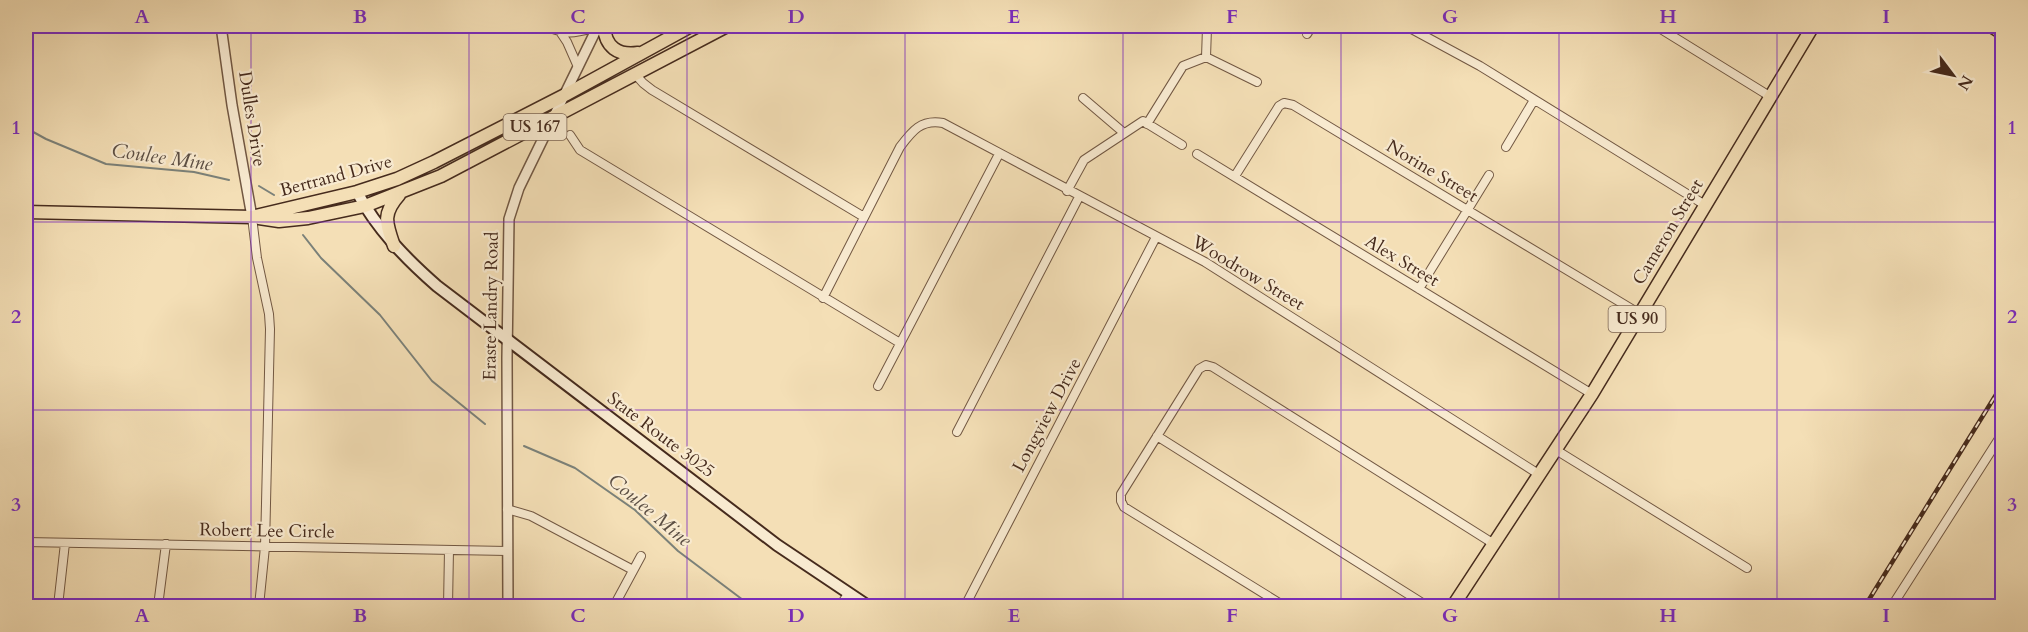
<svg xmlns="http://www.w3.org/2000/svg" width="2028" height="632" font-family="Cardo,serif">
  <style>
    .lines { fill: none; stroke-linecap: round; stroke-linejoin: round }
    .stream { stroke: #7b8179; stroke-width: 2 }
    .minor-casing { stroke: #725843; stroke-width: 10 }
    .tertiary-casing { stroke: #725843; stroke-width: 12 }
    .secondary-casing { stroke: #462b1d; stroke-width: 14 }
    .primary-casing { stroke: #462b1d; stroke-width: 15 }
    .minor { stroke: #f8ead0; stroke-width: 8 }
    .tertiary { stroke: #f8ead0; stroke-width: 9 }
    .secondary { stroke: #f8ead0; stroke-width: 10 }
    .primary { stroke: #f4dfb6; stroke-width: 12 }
    .rail-casing { stroke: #462b1d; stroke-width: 4.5 }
    .rail { stroke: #f8ead0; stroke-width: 2; stroke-dasharray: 7; stroke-linecap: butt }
    .grid { fill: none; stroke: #7b2cbf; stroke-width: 1.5; stroke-opacity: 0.55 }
    .labels { text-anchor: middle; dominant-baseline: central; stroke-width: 4.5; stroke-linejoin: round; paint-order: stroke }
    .shield { fill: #f8ead0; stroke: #7b6453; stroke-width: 1.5 }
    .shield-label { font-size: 16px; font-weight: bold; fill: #462b1d }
    .street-label { font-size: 18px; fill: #462b1d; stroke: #f8ead0 }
    .water-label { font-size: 20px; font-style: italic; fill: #5c4f44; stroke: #f8ead0 }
    .neatline { fill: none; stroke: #7b2cbf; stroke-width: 2 }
    .grid-label { font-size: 20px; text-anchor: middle; font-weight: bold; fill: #7b2cbf }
  </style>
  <rect width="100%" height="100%" fill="#f4dfb6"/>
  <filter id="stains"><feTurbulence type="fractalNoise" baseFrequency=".00333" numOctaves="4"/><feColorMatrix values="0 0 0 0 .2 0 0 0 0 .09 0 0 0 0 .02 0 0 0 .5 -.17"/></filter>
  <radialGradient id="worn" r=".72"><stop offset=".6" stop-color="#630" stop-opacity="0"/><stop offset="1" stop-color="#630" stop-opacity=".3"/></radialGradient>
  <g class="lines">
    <path class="stream" d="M26,128l20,11 60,25 88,8 35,8
      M259,186l15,9
      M303,235l18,23 59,57 52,66 53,43
      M524,446l51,22 60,42 43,41 73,55"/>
    <defs>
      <path id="minor" d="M546,26c21,10 29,7 51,1
        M984,26l21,2 10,-2
        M1406,26l74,40 225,139
        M1656,26l115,71
        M1207,28l-1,29 51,25
        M561,33l6,9 11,25
        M1307,34l5,-8
        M635,74l8,9 9,7 212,127
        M1083,98l41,35
        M1147,124l36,-58 23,-9
        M570,135l10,15 320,193
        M1506,147l28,-47
        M1197,154l395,240
        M1235,176l44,-70 5,-3 9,2 347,209
        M1067,191l17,-31 59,-39 39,24
        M252,217l5,41 12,56 1,15 -5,218 -6,59
        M1419,289l70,-114
        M823,298l77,-151c12,-16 21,-28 43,-24l262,139 335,213
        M878,386l121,-232
        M957,432l122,-235
        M1157,436l270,170
        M1556,450l191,118
        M507,509l24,7 102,54
        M26,542l481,9
        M58,606l7,-63
        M158,606l8,-62
        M448,606l1,-56
        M614,606l27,-50
        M717,606l1,-2
        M840,606l8,-12
        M965,606l191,-369
        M1284,606l-160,-99 -3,-6v-7l78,-125 7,-4 7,2 281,177
        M1892,606l110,-172"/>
      <path id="tertiary" d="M221,26l11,79 20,112
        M508,606l-1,-248 2,-139 10,-31 79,-162"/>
      <path id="secondary" d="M357,192c20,37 48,66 80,94l340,259 91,61"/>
      <path id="primary" d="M604,26c1,21 14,30 34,27
        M1991,26l11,7
        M26,212l226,5 105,-25 40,-13 37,-17 131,-67 126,-69
        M259,218l20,3 29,-3 57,-12 76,-30 286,-150
        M394,246c-8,-23 -12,-32 5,-51
        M1453,606l139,-212 221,-368"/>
    </defs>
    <use href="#minor" class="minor-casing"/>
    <use href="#tertiary" class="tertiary-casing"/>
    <use href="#secondary" class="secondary-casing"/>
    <use href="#primary" class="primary-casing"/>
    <use href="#minor" class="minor"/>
    <use href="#tertiary" class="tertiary"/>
    <use href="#secondary" class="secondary"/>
    <use href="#primary" class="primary"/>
    <defs>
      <path id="rail" d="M1865,606l137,-221"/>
    </defs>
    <use href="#rail" class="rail-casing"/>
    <use href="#rail" class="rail"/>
  </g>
  <path class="grid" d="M251,26v580M469,26v580M687,26v580M905,26v580M1123,26v580M1341,26v580M1559,26v580M1777,26v580M26,222h1976M26,410h1976"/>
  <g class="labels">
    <g class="shield">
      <rect x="503.5" y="114" width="63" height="26" rx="4.5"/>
      <rect x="1608.5" y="306" width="57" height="26" rx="4.5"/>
    </g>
    <g class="shield-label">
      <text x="535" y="127">US 167</text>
      <text x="1637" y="319">US 90</text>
    </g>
    <g class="street-label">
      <text transform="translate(252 119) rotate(81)">Dulles Drive</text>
      <text transform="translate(1432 171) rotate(31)">Norine Street</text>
      <text transform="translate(336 176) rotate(-15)">Bertrand Drive</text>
      <text transform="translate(1668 232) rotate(-59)">Cameron Street</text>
      <text transform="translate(1402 261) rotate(31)">Alex Street</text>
      <text transform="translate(1248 273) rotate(31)">Woodrow Street</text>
      <text transform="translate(491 306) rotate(-89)">Eraste Landry Road</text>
      <text transform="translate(1047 415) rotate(-62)">Longview Drive</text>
      <text transform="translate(661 435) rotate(37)">State Route 3025</text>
      <text transform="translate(267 531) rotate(1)">Robert Lee Circle</text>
    </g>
    <g class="water-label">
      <text transform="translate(162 157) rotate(8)">Coulee Mine</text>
      <text transform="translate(650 510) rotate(40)">Coulee Mine</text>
    </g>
  </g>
  <rect width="2028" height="632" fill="none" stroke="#f4dfb6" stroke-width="66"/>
  <g transform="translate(1953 75) rotate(122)" stroke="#f8ead0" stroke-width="4.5" paint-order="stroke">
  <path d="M0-4.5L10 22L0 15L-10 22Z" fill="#462b1d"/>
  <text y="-9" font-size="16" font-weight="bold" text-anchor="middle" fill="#462b1d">N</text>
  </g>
  <rect x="33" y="33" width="1962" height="566" class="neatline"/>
  <g class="grid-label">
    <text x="142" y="23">A</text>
    <text x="360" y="23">B</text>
    <text x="578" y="23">C</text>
    <text x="796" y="23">D</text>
    <text x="1014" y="23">E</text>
    <text x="1232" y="23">F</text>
    <text x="1450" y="23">G</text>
    <text x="1668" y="23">H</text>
    <text x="1886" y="23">I</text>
    <text x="16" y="134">1</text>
    <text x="2012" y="134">1</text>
    <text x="16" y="323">2</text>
    <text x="2012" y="323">2</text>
    <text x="16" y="511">3</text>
    <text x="2012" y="511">3</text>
    <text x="142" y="622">A</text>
    <text x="360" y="622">B</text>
    <text x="578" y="622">C</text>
    <text x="796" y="622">D</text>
    <text x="1014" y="622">E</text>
    <text x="1232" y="622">F</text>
    <text x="1450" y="622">G</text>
    <text x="1668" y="622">H</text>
    <text x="1886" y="622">I</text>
  </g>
  <rect width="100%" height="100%" filter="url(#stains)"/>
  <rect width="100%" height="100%" fill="url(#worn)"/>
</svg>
